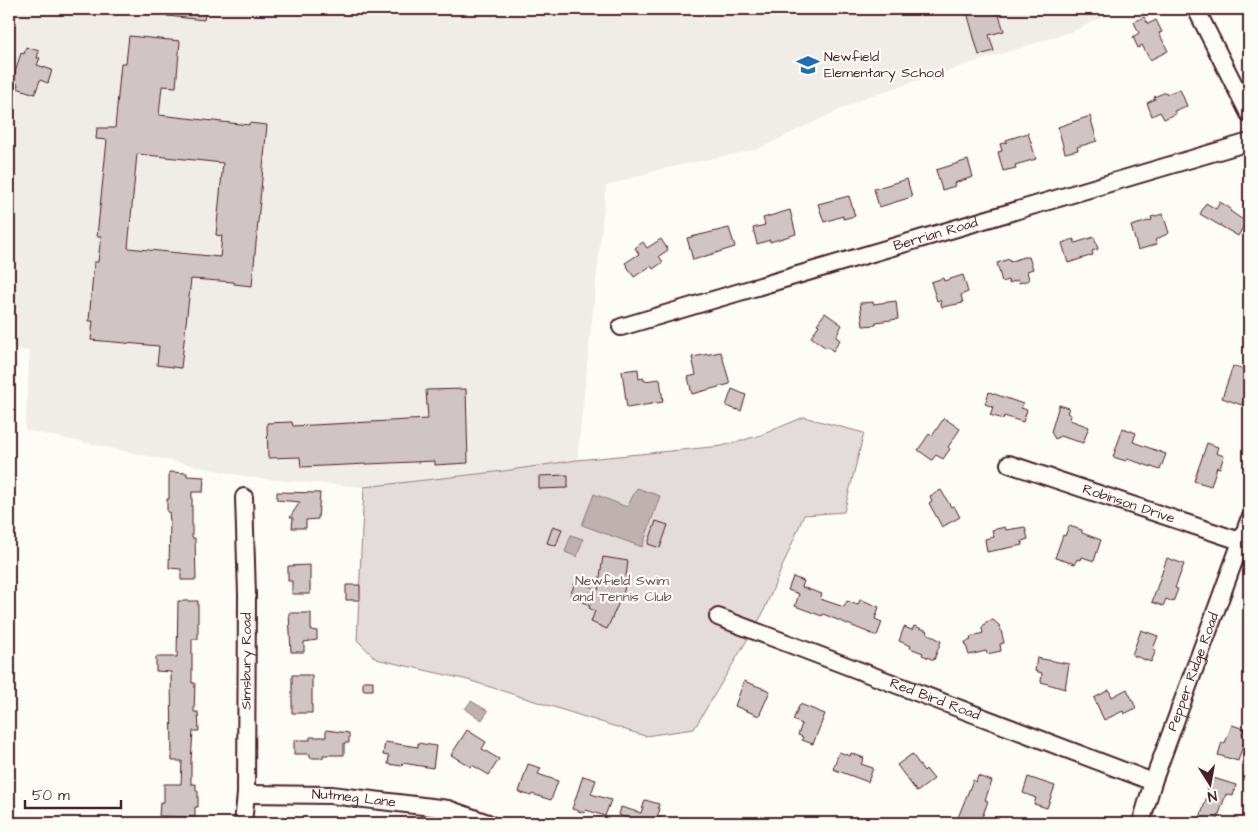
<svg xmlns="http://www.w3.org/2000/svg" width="1258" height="832" font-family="'Architects Daughter',sans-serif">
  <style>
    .built { fill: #f0ece8 }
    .green { fill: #e3dcda; stroke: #967e82 }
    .water { fill: #c0b1b1; stroke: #91777b }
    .building { fill: #d0c5c4; stroke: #4a1f2b; fill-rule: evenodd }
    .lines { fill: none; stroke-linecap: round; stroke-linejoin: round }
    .street-casing { stroke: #4a1f2b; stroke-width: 20 }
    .street { stroke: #fdfcf7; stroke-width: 16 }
    .labels { text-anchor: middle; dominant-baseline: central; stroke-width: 4.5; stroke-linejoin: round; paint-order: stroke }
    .poi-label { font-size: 14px; fill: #4a1f2b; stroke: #fdfcf7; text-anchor: start }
    .street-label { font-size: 14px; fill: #4a1f2b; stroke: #fdfcf7 }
    .park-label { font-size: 14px; fill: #704e57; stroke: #fdfcf7 }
  </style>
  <rect width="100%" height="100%" fill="#fdfcf7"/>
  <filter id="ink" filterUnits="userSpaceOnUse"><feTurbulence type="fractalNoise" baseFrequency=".02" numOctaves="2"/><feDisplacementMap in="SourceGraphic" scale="10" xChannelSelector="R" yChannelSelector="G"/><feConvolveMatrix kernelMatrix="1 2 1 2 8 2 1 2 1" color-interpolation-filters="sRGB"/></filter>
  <g filter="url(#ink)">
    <path class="built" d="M9,9h1111l-47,22 -207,66 -108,52 -101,21 -51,16 -29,274 -73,11 -140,16 -111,-9 -228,-48 5,-79 -21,-3z"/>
    <path class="green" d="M804,417l60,16 -20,79 -40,3 -42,100 -68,114 -49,7 -177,-56 -92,-21 -19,-19 7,-153 140,-16 73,-11 145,-14 39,-11z"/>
    <path class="water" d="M637,488l23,8 -18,51 -60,-22 12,-31 33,13z
      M571,535l12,4 -6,18 -12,-5z
      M471,701l17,10 -6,9 -17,-11z"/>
    <path class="building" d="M167,9h39l-2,11 -37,-4z
      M966,9h31l7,22 -15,4 5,16 -15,4z
      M1144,17l4,7 8,-4 6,12 -3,1 9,18 -18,9 -8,-15 -4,3 -5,-11 6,-4 -5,-11z
      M129,36l51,5 -4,46 -14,-1 -3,29 90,10v-2l18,2 -15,161 -18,-2v-2l-43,-3 -10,89 -24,-3 2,-19 -68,-6 2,-19h-4l5,-59h4l3,-26h-4l10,-96 -11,-1 1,-11h18l6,-65h5zM137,154l86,9 -7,72 6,1 -2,21 -92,-9z
      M26,47l13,4 -2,7h3l-3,7 15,5 -4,13 -8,-3 -5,14 -18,-6 1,-4 -6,-2 9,-29 3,1z
      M1180,89l7,17 -13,5 2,3 -12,5 -4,-7 -8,4 -5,-13 8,-4 -1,-2 12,-5 1,2z
      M1090,116l7,25 -20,6 1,3 -13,3 -7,-26z
      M1028,133l8,26 -21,6 1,3 -13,3 -5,-19 4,-1 -2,-7 7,-2 -1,-2z
      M968,160l5,17 -19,6 1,3 -13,4 -6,-20z
      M907,179l5,18 -33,10 -5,-18z
      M849,196l6,20 -12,3v-3l-19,6 -6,-18z
      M1220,202l11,7 -1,2 16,11 -8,14 -38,-22 6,-11 10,6z
      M790,210l6,24 -26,8v-2l-13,4 -4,-16 12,-3 -2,-7z
      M1163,214l6,19 -14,7 2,4 -19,6 -7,-24 21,-6 -1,-3z
      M729,228l6,19 -42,13 -6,-22z
      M1094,237l4,12 -6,2 1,4 -25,8 -6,-20 12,-4 1,4z
      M661,239l7,11 -9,6 4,6 -10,7 -2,-3 -17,11 -9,-14 14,-9 -4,-6 8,-6 4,6z
      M1023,257h6l4,12 -6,2 2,9 -10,3 -1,-3 -9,3 -1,-3 -6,2 -5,-19 12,-4 1,3z
      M963,275l5,17 -7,3 2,8 -21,4 -2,-7 -3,1 -6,-19 12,-4 1,3z
      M896,301l2,18 -22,3v3l-13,1 -3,-23 13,-1v2z
      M825,313l17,12 -6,12 4,3 -7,11 -6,-5 -1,2 -15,-11 8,-12 -2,-1z
      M721,352l9,32 -38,10 -4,-17 8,-2 -4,-18z
      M1233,366l16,6 -5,19 2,1 -4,13 -20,-7z
      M638,369l1,10 5,-1v3l16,-2 3,23 -36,6 -5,-37z
      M466,389l2,74 -33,2v-4l-134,6 -1,-10 -32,1 -1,-35 25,-1 1,4 135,-7 -2,-29z
      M732,389l14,6 -5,16 -15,-5z
      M989,392l34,12 -2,4 6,2 -4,12 -19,-6 -1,3 -13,-4 3,-8 -8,-3z
      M1059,405l10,3 -2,5 4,2 -1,5 19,7 -6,16 -23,-7 -5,3 -4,-7z
      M944,418l16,11 -12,18 2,2 -7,10 -7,-4 -4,5 -14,-10 11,-16 3,2z
      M1123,428l13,5 -3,9 33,12 -6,16 -20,-7 -13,-4 -1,2 -13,-4z
      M1207,443l11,4 -2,6 8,3 -4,12 -3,-1 -6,19 -17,-5z
      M169,472l18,1v3l17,1 -1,15h-11v46h3l1,42h-15v-11l-12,-1 1,-47 -1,-9h-2v-13h2z
      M568,475v13l-29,1v-13z
      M941,490l10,17 3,-1 6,11 -18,10 -13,-24 3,-2 -2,-5z
      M277,492l43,1 -2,26 -12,1v8h-14l1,-10 -3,-1 10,-15 -23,-2z
      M656,521l12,4 -8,23 -12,-4z
      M553,526l9,3 -6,17 -9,-3z
      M1069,526l13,4v3l19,7 -7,21 -12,-4 -1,3 -4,-1 -2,5 -20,-6 8,-23 2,1z
      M1005,527l1,3 19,-3 3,12 -6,2 1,4 -36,7 -2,-13 9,-2 -2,-7z
      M603,557l25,4 -4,30 -17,38 -16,-7 4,-11 -6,-3 1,-3 -20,-9 6,-16 22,10z
      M1167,558l17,6 -9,24 3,1 -5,13 -7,-3 -3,7 -11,-4z
      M310,565v29h-18v-13h-4v-15z
      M793,577l11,4 -2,6 20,7 -2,5 24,8 3,-6 11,4 2,-5h2l17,7 -4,12 7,3 -5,14 -54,-22 -1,2 -27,-10 4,-12 -11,-4z
      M346,585h14v15h-14z
      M178,601h20v38h-6v44h3l-1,29h4l1,19h-6l-2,30v23h5v7h2v16h-3v10l-36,-1 1,-14h4v-18h17l1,-23h-10l-1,-89 -15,-1v-14h21z
      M289,613h22v17l6,1v9l-13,2v10h-13z
      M993,620l7,6 4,17 -4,1 1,7 -14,3 -1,-3 -17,4 -4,-13 6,-2 -1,-3 13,-4 -1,-5 4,-6z
      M914,626l14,5 -1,2 14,8 -7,19 -12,-5 1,-2 -13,-5 1,-2 -12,-5 5,-14 8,3z
      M1141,630l17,6 -5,13 3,1 -5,12 -19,-7z
      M1037,658l32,6 -4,25 -24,-7 1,-9 -7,-2z
      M292,675h20v38h-20z
      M363,681h10v9h-10z
      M744,681l26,10 -11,25 -24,-10z
      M1127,689l9,19 -12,6 -1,-3 -19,9 -10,-22 15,-8 3,7z
      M800,704l25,10 -12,30 -11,-4 1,-3 -5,-2 4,-11 -9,-4z
      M1232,725l12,4 -2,5 4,2 -8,25 -20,-6 4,-13 3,1z
      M326,730l23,3v10h-5v12h-21v3h-13v-4h-16v-14h16v-3h16z
      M467,730l19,12 -4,7 17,10 -10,16 -17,-10 -1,2 -20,-12z
      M385,742l33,5v-4l18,3 -3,22 -30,-5 -1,3 -14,-2 1,-8 -6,-1z
      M839,752l11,4 1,-3 13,5 -3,6 12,4 -5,14 -35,-13z
      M912,754l12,17 2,-2 8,10 -17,13 -20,-27z
      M528,764l13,4 -3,6 20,7 -7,19 -19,-6 -1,2 -12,-4z
      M583,776l13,4 -5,14 20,6 -6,16 -19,-6 -1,3 -13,-4z
      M978,776l14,5 -7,19 3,1 -8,22h-13l-10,-3 16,-40 3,2z
      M1028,777l27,9 -8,22 -13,-4 2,-6 -13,-5z
      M1210,777l26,8 -3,11 -7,-2 -10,29 -16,-5 9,-28 -3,-1z
      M645,800l14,4 -1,4 2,1 -3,8 10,3v3h-30v-1l-18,-7 2,-8 20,6z"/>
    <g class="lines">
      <defs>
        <g id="street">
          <path d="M1196,9l53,105"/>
          <path id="s1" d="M621,327l628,-185"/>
          <path id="s2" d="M1009,464l240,80"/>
          <path id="s3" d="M718,617l435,165"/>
          <path id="s4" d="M246,794l85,1 117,14 40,14"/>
          <path id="s5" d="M243,823l3,-29 1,-199 -3,-98"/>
          <path id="s6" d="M1141,823l12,-41 96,-262"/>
        </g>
      </defs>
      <use href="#street" class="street-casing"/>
      <use href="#street" class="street"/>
    </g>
  </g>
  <defs>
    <symbol id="school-bare" viewBox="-9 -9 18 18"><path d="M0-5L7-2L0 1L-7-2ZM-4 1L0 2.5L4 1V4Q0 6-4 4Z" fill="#1f6fb2" stroke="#fdfcf7" stroke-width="2.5" paint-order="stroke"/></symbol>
  </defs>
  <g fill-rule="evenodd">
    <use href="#school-bare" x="792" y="49" width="32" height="32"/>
  </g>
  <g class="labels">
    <g class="poi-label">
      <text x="824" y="57">Newfield<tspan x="824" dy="16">Elementary School</tspan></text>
    </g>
    <g class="street-label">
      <text stroke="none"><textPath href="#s1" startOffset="328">Berrian Road</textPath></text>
      <text stroke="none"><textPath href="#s2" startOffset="126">Robinson Drive</textPath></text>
      <text stroke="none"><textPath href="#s5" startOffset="162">Simsbury Road</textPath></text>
      <text stroke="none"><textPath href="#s6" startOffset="160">Pepper Ridge Road</textPath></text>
      <text stroke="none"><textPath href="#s3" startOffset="232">Red Bird Road</textPath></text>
      <text stroke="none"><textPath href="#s4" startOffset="108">Nutmeg Lane</textPath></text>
    </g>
    <g class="park-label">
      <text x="622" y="581">Newfield Swim<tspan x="622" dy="16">and Tennis Club</tspan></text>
    </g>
  </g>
  <rect width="1258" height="832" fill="none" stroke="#fdfcf7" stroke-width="30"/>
  <rect x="15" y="15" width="1228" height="802" fill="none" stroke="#4a1f2b" stroke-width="2" filter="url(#ink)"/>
  <g transform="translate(1210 784) rotate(169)" stroke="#fdfcf7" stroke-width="4" paint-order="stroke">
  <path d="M0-4L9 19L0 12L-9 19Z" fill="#4a1f2b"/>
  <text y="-8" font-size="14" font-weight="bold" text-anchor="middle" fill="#4a1f2b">N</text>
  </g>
  <path d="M25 800v8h96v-8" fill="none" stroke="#4a1f2b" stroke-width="2.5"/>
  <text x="32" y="800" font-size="15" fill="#4a1f2b" stroke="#fdfcf7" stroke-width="4" paint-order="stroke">50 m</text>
</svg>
